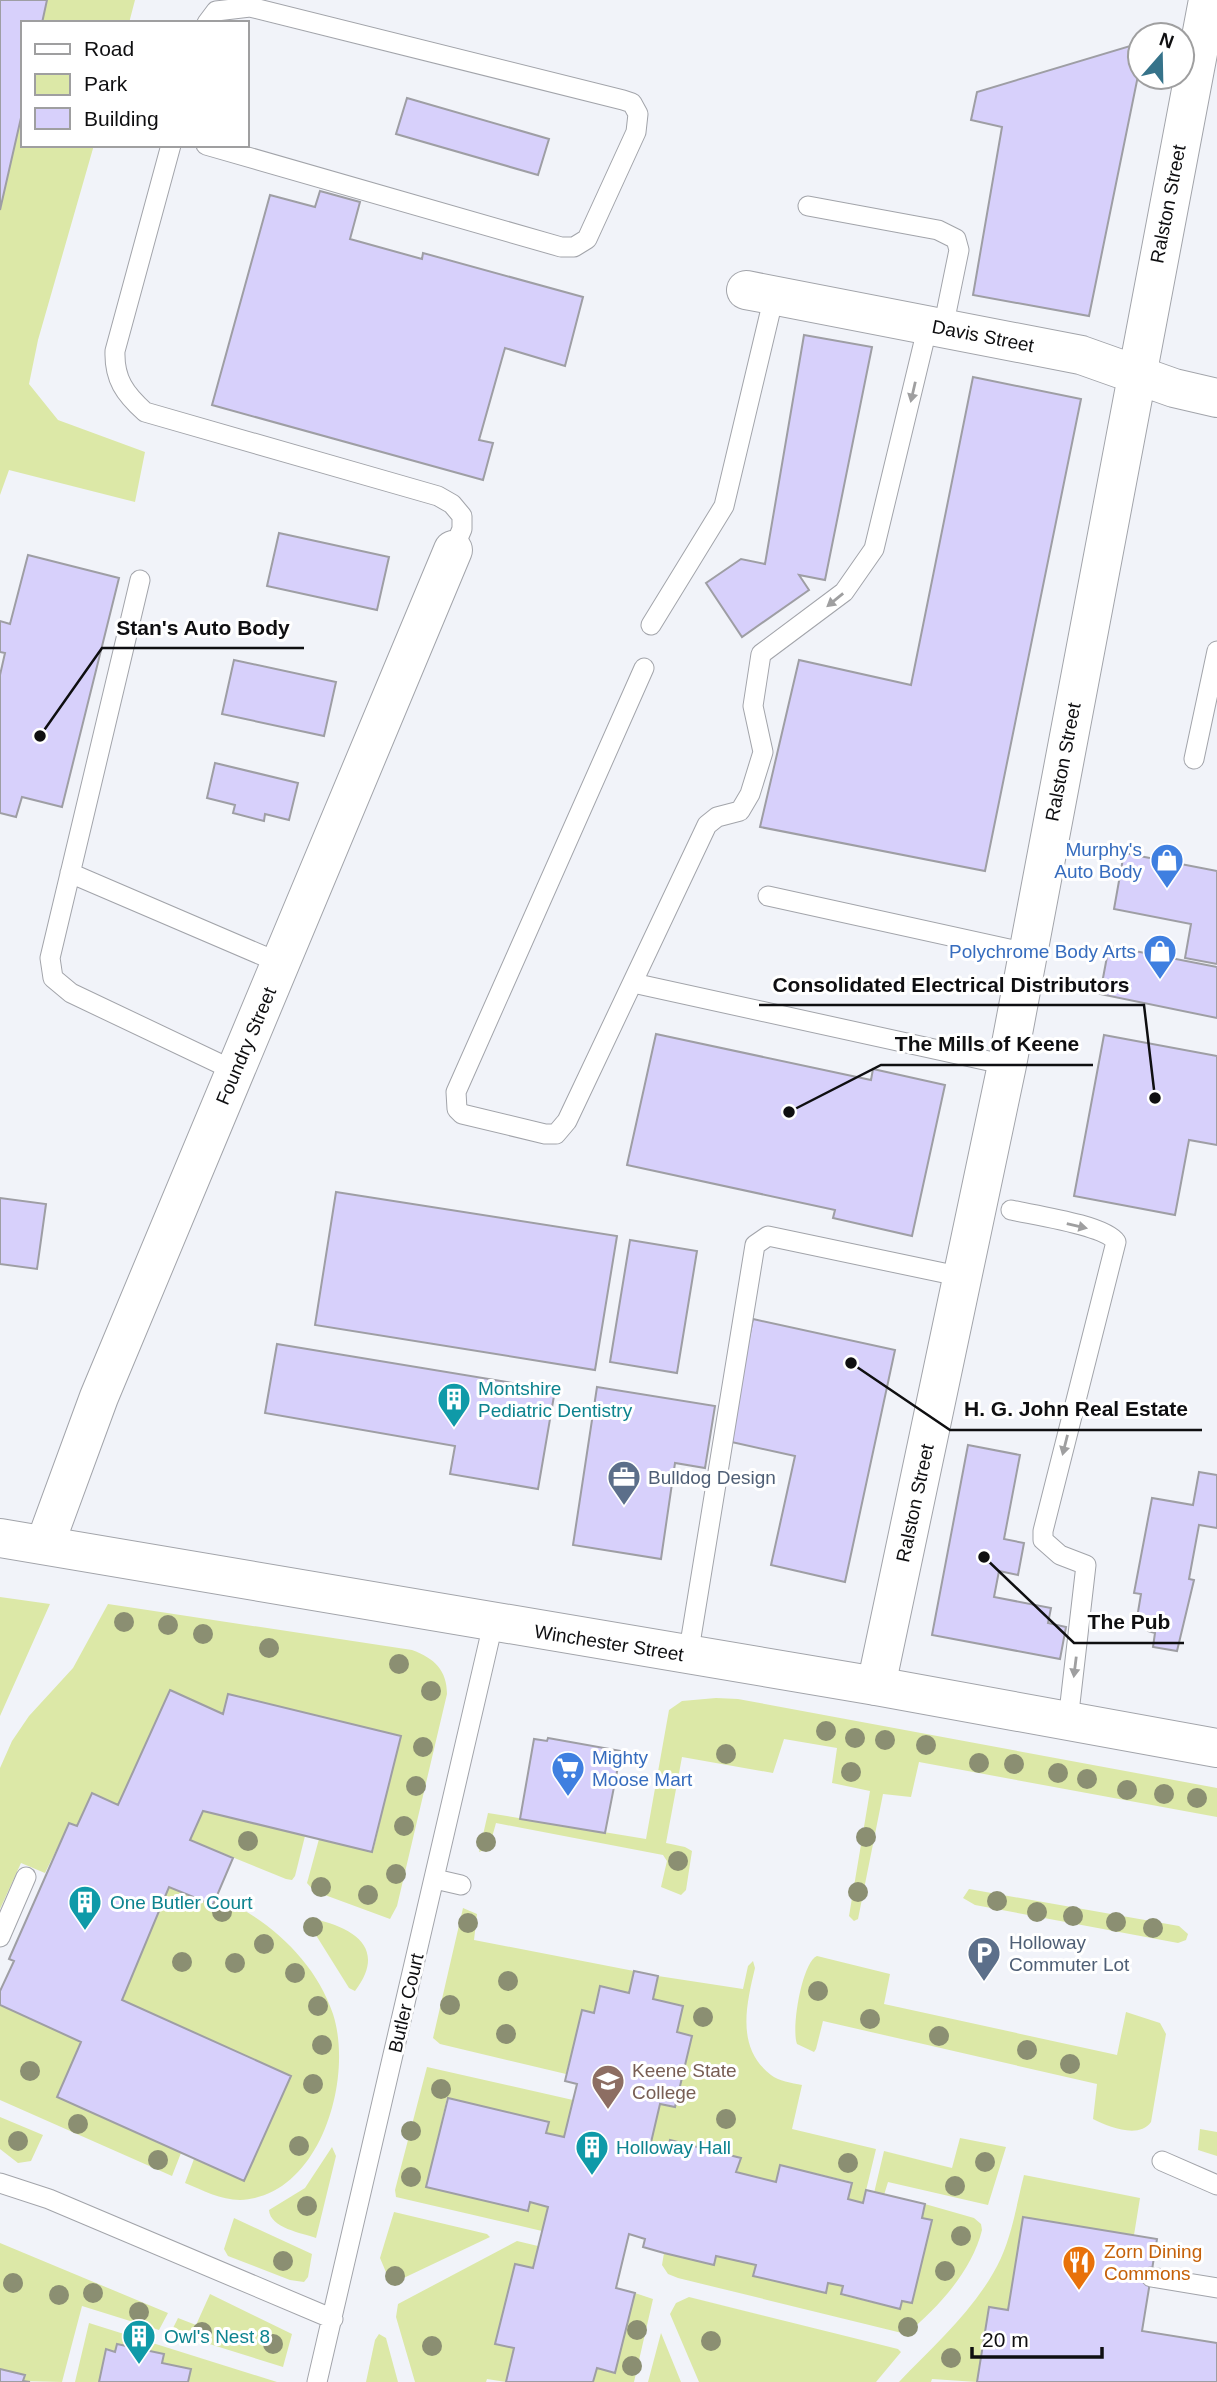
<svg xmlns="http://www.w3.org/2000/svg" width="1217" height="2382" font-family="Helvetica,sans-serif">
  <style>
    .green { fill: #dce8a7 }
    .building { fill: #d7d0fb; stroke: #9e9ea4; stroke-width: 2 }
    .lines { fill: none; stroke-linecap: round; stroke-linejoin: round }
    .lane-casing { stroke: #a2a4aa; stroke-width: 21 }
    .street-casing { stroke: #a2a4aa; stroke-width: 40 }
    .secondary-casing { stroke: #a2a4aa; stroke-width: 40 }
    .lane { stroke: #fff; stroke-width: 19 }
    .street { stroke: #fff; stroke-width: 38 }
    .secondary { stroke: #fff; stroke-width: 38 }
    .tree { fill: #8b8f72 }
    .oneway { fill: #9f9fa0 }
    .labels { text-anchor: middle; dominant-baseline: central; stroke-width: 6; stroke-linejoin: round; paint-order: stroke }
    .street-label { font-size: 19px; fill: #0f0f11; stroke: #fff }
    .shop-label { font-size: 19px; fill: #366cbe; stroke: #fff; text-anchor: end }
    .culture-label { font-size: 19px; fill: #0d838f; stroke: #fff; text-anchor: start }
    .service-label { font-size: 19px; fill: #4e5e75; stroke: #fff; text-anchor: start }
    .education-label { font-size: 19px; fill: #785e54; stroke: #fff; text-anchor: start }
    .food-label { font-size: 19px; fill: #c56008; stroke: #fff; text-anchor: start }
    .leader { fill: none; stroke: #0f0f11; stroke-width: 2.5 }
    .callout-dot { fill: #0f0f11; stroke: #fff; stroke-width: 2.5 }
    .callout-label { font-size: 21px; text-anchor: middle; font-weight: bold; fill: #0f0f11; stroke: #fff; stroke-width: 6; stroke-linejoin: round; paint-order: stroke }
  </style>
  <rect width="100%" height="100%" fill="#f1f3f9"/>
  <path class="green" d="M47,0h88l-6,23h-87z
    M23,109v36h71l-56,195 -9,44 29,36 87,32 -10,50 -126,-32 -9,25v-285z
    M0,1597l50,7 -50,112z
    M108,1604l304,46c22,8 35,20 35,44l-50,212 -7,13 -76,-28 -7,-8 12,-44 54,13 27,-116 -172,-42 -5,20 -105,91 -26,-11 -15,32 -8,-2 -24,49 -24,-10 -21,46v-141l12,-27 17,-25 44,-48z
    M716,1698l22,1 479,89v29l-298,-55 -8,35 -28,-3 -25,125 -4,2 -5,-5 21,-125 -38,-8 5,-35 -53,-9 -11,34 -91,-16 -16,86 19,4 7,4 -6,39 -5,5 -20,-8 6,-26 -4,-6 -167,-32 -7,25 -10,4 9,-39 158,26 23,-129 13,-9z
    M203,1811l102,25 -10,40 -3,4 -6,-1 -96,-39z
    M169,1887l44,18 4,-9c51,23 98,64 116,118 21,65 -13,183 -93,186 -19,0 -38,-10 -55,-17l9,-24 50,22 47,-105 -169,-76z
    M969,1889l210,37 9,8 -2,6 -8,3 -203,-38 -12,-7z
    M463,1908l14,6 -3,26 160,31 -5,22 -35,20 -12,-3 -16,64 -126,-30 -7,-6z
    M314,1919c41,9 73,30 41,72l-6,-3 -35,-56 -4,-7z
    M817,1956l73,18 -6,30 233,51 9,-43 34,11 6,11 -15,88c-12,17 -42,5 -58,-3l4,-35 -274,-63 -7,28 -2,3 -17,-8c-6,-15 5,-82 20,-88z
    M753,1961l2,7c-9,38 -19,80 16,107 7,6 21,8 31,10l-10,44 84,20 -13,54 -15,-4 4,-17 -72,-17 -4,17 -39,-10 3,-14 -69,-18 -5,15 -17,-4 11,-47 15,3 17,-70 -15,-5 6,-26 -30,-7 5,-23 85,13 5,-23z
    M0,2005l81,37 -24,55 124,56 -9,23 -172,-76z
    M427,2067l146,33 -9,37 -18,-4 3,-11 -102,-24 -21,89 102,24 2,-9 18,5 -6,24 -146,-34 -1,-7z
    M0,2117l43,18 -12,26 -13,2 -18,-14z
    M1200,2129l17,3v24l-19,-6z
    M960,2138l46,9 -18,58 -100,-23 -4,13 -10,-2 10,-42 68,17z
    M332,2147l4,9 -20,82c-14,-5 -46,-10 -47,-28l36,-22z
    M1024,2175l116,23 -6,37 -111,-18 -15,93 -31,72 -45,-3 -1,3h-32c36,-38 80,-76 102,-124 12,-27 16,-56 23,-83z
    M925,2204l49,14 7,6 1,6c-10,41 -44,78 -76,104l-228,-56 -10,-4 -6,-9 2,-12 49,12 3,-9 40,9 70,27 2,-9 15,3 -2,9 59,14 2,-8 10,1 20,-82 -10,-2z
    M394,2212l93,22 3,3 -99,47 -11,-26z
    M234,2218l78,36 -4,23 -4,5 -14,-2 -62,-24 -4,-7z
    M517,2241l21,5 -5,22 -18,-4 -20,79 19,5 -8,34 -19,-3 -1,3h-71l-19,-65 2,-13z
    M0,2243l168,70 -9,17 -77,-24 -20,76 -39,-1 2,-6 -25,-6z
    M635,2293l18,6 -19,83h-41l4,-14 18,4z
    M210,2294l82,40 -9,33 -112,-35 7,-14 18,7z
    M689,2297l209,52 3,3 -25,30h-177l-29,-68 6,-11z
    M89,2323l188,59h-89l3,-13 -84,-19 -8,32h-24z
    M661,2333l20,49h-33z
    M379,2334l7,4 12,44h-32l9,-42z"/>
  <path class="building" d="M0,0h47l-5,23h-19v86l-23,101z
    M1140,43v23l-51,250 -116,-21 29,-168 -31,-7 6,-28z
    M407,98l142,41 -11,36 -142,-41z
    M320,191l40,11 -10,37 72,20 1,-6 160,44 -18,69 -60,-18 -26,92 14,3 -10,37 -271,-75 58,-210 45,12z
    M804,335l68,12 -47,233 -26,-5 10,15 -67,47 -36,-54 35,-24 24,5z
    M973,377l108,22 -96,472 -225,-44 39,-167 112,25z
    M279,533l110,24 -12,53 -110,-24z
    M28,555l91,23 -57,229 -40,-10 -6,20 -16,-4v-138l5,-22 -5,-1v-31l10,3z
    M234,660l102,22 -12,54 -102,-22z
    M215,763l83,20 -9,37 -24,-6 -1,7 -31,-8 2,-8 -28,-7z
    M1124,853l93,18v93l-32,-6 6,-34 -77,-15z
    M1109,946l108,21v51l-117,-24z
    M656,1034l215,46 2,-11 72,16 -33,151 -79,-18 2,-8 -208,-45z
    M1104,1035l113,21v89l-28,-5 -14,75 -101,-19z
    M336,1192l281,44 -22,134 -280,-45z
    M0,1198l46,6 -9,65 -37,-5z
    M630,1240l67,11 -20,122 -67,-11z
    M753,1319l142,31 -50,232 -74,-17 24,-109 -68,-15z
    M277,1344l278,46 -17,99 -88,-15 5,-28 -190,-33z
    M597,1387l118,19 -10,62 -30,-5 -14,96 -88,-14z
    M968,1445l52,10 -16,84 20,4 -6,32 -19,-4 -5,26 57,11 -3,15 18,4 -6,32 -128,-24z
    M1199,1472l18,3v53l-18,-3 -10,54 5,1 -17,71 -24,-4 2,-14 -7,-2 2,-11 -13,-2 4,-24 -7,-1 18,-95 41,7z
    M170,1690l53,24 5,-20 173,42 -29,116 -169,-41 -13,29 43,18 -20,47 -44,-18 -47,113 169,76 -47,105 -187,-84 24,-55 -81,-37v-14l14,-30 -5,-2 60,-136 8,3 15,-33 26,12z
    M548,1738l73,13 -16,82 -85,-14 14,-80 13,2z
    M634,1971l24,5 -5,23 30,7 -6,26 15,4 -17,71 -15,-3 -11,47 17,4 4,-15 71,18 -5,14 40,10 4,-17 72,18 -4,16 15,4 3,-13 59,14 -3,14 10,2 -20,83 -10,-2 -2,8 -59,-15 2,-8 -15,-3 -2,10 -73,-17 3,-11 -40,-9 -2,9 -50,-12 -21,-6 2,-8 -16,-5 -13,54 19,5 -20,80 -18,-5 -4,14h-87l8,-34 -19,-4 20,-80 18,4 15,-61 -18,-5 -2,9 -102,-24 22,-89 101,24 -3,11 18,4 13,-53 -12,-3 17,-71 12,3 6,-27 29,7z
    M1023,2217l134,22 -15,92 75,12v39h-240l12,-75 19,3z
    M117,2344l47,10 -2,9 29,6 -3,13h-89l7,-33 9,3z
    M0,2369l25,6 -2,6 7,1h-30z"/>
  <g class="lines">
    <defs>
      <path id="lane" d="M171,145l-56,206c-1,28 10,43 30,61l293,84 14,8 10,12v13l-9,21
        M206,145l355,102h13l13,-8 49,-107 2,-18 -6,-11 -9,-3 -373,-93 -34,4 -9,12
        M808,206l130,24 18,9 3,11 -16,78
        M140,580l-90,378 3,20 18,15 164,78
        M651,625l73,-119 50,-210
        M644,668l-188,424 1,17 5,5 83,20h11l11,-13 140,-296 10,-8 23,-6 10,-17 13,-42 -10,-46 8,-52 83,-62 30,-43 54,-224
        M1194,759l23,-108
        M70,873l210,90
        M768,896l259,57
        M633,983l374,82
        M1011,1210c22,5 94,15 105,32l-73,289v9l17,15 26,10 -18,156
        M688,1656l67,-411 13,-9 195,41
        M435,1879l26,6
        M0,1937l26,-60
        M1162,2161l55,24
        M0,2183l49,16 284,120
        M1151,2277l66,11
        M317,2382l176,-758"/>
      <path id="street" d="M746,290l335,65 93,33 43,10
        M45,1544l54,-147 354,-847
        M876,1686l131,-621 201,-1065"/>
      <path id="secondary" d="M0,1538l876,148 341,62"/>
    </defs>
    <use href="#lane" class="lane-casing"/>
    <use href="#street" class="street-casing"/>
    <use href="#secondary" class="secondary-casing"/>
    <use href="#lane" class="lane"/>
    <use href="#street" class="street"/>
    <use href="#secondary" class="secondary"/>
  </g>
  <g class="tree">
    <circle cx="124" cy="1622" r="10"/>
    <circle cx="168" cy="1625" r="10"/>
    <circle cx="203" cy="1634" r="10"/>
    <circle cx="269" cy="1648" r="10"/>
    <circle cx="399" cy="1664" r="10"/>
    <circle cx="431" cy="1691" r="10"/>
    <circle cx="826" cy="1731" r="10"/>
    <circle cx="855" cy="1738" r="10"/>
    <circle cx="885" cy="1740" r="10"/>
    <circle cx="926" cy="1745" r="10"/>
    <circle cx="423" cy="1747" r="10"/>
    <circle cx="726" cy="1754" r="10"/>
    <circle cx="979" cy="1763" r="10"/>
    <circle cx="1014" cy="1764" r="10"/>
    <circle cx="851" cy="1772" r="10"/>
    <circle cx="1058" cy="1773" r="10"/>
    <circle cx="1087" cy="1779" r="10"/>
    <circle cx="416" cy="1786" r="10"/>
    <circle cx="1127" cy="1790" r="10"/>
    <circle cx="1164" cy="1794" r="10"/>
    <circle cx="1197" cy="1798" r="10"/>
    <circle cx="404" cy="1826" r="10"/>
    <circle cx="866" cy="1837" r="10"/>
    <circle cx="248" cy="1841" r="10"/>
    <circle cx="486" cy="1842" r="10"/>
    <circle cx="678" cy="1861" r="10"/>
    <circle cx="396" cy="1874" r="10"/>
    <circle cx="321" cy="1887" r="10"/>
    <circle cx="858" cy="1892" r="10"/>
    <circle cx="368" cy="1895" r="10"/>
    <circle cx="997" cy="1901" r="10"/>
    <circle cx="222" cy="1912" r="10"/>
    <circle cx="1037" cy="1912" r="10"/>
    <circle cx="1073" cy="1916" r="10"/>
    <circle cx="1116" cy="1922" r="10"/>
    <circle cx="468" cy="1923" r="10"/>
    <circle cx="313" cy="1927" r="10"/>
    <circle cx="1153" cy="1928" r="10"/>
    <circle cx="264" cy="1944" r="10"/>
    <circle cx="182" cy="1962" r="10"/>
    <circle cx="235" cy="1963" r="10"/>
    <circle cx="295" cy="1973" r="10"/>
    <circle cx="508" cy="1981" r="10"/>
    <circle cx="818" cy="1991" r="10"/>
    <circle cx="450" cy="2005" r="10"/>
    <circle cx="318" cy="2006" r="10"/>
    <circle cx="703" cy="2017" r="10"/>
    <circle cx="870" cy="2019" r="10"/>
    <circle cx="506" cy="2034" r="10"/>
    <circle cx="939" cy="2036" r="10"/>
    <circle cx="322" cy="2045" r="10"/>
    <circle cx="1027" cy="2050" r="10"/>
    <circle cx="1070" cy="2064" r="10"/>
    <circle cx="30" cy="2071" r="10"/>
    <circle cx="313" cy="2084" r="10"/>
    <circle cx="441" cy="2089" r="10"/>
    <circle cx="726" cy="2119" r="10"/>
    <circle cx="78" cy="2124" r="10"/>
    <circle cx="411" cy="2131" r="10"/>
    <circle cx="18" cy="2141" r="10"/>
    <circle cx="299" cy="2146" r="10"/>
    <circle cx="158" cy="2160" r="10"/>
    <circle cx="985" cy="2162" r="10"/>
    <circle cx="848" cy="2163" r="10"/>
    <circle cx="411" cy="2177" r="10"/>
    <circle cx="955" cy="2186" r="10"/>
    <circle cx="307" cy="2206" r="10"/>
    <circle cx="961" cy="2236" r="10"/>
    <circle cx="283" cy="2261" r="10"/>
    <circle cx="945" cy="2271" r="10"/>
    <circle cx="395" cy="2276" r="10"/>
    <circle cx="13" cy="2283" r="10"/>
    <circle cx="93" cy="2293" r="10"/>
    <circle cx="59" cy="2295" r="10"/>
    <circle cx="139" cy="2312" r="10"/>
    <circle cx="908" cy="2327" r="10"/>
    <circle cx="637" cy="2330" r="10"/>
    <circle cx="202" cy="2332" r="10"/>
    <circle cx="711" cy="2341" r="10"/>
    <circle cx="273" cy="2344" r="10"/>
    <circle cx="432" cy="2346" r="10"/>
    <circle cx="951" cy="2358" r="10"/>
    <circle cx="632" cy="2366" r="10"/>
  </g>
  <defs><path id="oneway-solid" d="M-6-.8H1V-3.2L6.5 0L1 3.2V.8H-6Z" transform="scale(1.75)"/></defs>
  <g class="oneway">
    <use href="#oneway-solid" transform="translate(913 392) rotate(103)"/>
    <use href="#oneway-solid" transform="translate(835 600) rotate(141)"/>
    <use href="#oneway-solid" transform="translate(1077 1226) rotate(13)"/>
    <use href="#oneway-solid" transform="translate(1065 1445) rotate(104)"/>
    <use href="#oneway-solid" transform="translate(1075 1667) rotate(97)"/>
  </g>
  <defs>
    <symbol id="shop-pin" viewBox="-11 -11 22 30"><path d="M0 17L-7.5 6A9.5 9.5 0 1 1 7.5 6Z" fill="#3f7fe0" stroke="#fff"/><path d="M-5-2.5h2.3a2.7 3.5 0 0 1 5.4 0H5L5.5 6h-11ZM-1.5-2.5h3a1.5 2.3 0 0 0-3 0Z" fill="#fff"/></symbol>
    <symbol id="building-pin" viewBox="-11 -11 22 30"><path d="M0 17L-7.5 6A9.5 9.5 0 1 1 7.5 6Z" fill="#0f9aa8" stroke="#fff"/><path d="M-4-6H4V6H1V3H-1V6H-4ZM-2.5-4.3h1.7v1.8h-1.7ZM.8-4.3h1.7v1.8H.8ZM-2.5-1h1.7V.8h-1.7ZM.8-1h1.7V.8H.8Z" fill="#fff"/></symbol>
    <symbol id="office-pin" viewBox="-11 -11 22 30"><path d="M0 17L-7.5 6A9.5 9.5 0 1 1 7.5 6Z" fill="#5c6f8a" stroke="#fff"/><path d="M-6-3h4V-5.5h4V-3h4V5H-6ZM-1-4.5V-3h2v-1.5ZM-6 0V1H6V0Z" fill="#fff"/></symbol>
    <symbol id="supermarket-pin" viewBox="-11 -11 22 30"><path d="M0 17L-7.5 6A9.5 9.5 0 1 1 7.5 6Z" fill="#3f7fe0" stroke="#fff"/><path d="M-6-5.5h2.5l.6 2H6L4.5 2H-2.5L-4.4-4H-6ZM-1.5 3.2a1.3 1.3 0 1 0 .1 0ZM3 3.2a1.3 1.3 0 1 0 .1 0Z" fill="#fff"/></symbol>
    <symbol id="parking-pin" viewBox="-11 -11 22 30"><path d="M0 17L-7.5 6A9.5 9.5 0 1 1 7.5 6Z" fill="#5c6f8a" stroke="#fff"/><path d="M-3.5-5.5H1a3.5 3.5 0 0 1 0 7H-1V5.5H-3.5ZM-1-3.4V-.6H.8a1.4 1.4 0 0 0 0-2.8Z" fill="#fff"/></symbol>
    <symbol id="university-pin" viewBox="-11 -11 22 30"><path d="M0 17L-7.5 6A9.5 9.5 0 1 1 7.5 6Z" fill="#8d6e63" stroke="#fff"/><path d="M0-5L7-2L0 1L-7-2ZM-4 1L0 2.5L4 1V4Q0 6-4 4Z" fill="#fff"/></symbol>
    <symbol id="restaurant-pin" viewBox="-11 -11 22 30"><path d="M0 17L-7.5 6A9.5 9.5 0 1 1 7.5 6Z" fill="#e8710a" stroke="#fff"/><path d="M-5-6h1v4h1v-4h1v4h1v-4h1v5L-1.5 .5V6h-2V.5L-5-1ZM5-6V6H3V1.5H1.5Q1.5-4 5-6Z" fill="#fff"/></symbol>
  </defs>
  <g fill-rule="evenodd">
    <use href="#shop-pin" x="1148" y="841" width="38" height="52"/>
    <use href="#shop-pin" x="1141" y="932" width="38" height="52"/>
    <use href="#building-pin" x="435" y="1380" width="38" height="52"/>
    <use href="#office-pin" x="605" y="1458" width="38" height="52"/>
    <use href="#supermarket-pin" x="549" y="1749" width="38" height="52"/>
    <use href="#building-pin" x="66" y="1883" width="38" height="52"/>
    <use href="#parking-pin" x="965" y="1934" width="38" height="52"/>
    <use href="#university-pin" x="589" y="2062" width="38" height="52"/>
    <use href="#building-pin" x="573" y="2128" width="38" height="52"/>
    <use href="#restaurant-pin" x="1060" y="2243" width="38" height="52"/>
    <use href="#building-pin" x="120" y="2317" width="38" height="52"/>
  </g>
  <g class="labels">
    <g class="street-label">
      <text transform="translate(1168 204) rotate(-79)">Ralston Street</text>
      <text transform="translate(983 336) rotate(11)">Davis Street</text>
      <text transform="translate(1063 762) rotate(-79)">Ralston Street</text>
      <text transform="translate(246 1046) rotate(-67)">Foundry Street</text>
      <text transform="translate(915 1503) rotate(-78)">Ralston Street</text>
      <text transform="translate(609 1643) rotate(9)">Winchester Street</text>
      <text transform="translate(406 2003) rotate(-77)">Butler Court</text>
    </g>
    <g class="shop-label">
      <text x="1142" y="849">Murphy's<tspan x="1142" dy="22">Auto Body</tspan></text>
      <text x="1136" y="951">Polychrome Body Arts</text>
      <text x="592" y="1757" text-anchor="start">Mighty<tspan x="592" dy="22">Moose Mart</tspan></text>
    </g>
    <g class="culture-label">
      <text x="478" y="1388">Montshire<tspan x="478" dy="22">Pediatric Dentistry</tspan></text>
      <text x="110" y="1902">One Butler Court</text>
      <text x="616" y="2147">Holloway Hall</text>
      <text x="164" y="2336">Owl's Nest 8</text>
    </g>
    <g class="service-label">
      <text x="648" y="1477">Bulldog Design</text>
      <text x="1009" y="1942">Holloway<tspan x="1009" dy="22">Commuter Lot</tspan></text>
    </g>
    <g class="education-label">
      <text x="632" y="2070">Keene State<tspan x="632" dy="22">College</tspan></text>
    </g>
    <g class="food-label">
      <text x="1104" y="2251">Zorn Dining<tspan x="1104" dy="22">Commons</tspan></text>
    </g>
  </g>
  <path class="leader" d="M40 736L102 648H304M1155 1098L1144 1005H759M789 1112L881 1065H1093M851 1363L950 1430H1202M984 1557L1074 1643H1184"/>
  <g class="callout-dot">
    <circle cx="40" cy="736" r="7"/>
    <circle cx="1155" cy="1098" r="7"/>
    <circle cx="789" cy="1112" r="7"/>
    <circle cx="851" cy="1363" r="7"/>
    <circle cx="984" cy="1557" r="7"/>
  </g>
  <g class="callout-label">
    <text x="203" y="635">Stan's Auto Body</text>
    <text x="951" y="992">Consolidated Electrical Distributors</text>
    <text x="987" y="1051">The Mills of Keene</text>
    <text x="1076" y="1416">H. G. John Real Estate</text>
    <text x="1129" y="1629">The Pub</text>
  </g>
  <rect x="21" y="21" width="228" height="126" fill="#ffffff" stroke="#9f9fa0" stroke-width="2"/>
  <rect x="35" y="44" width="35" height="10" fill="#ffffff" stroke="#9f9fa0" stroke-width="2"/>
  <text x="84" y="56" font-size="21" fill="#0f0f11">Road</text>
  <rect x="35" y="74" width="35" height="21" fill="#dce8a7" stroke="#9f9fa0" stroke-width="2"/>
  <text x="84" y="91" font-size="21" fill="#0f0f11">Park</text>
  <rect x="35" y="108" width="35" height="21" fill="#d7d0fb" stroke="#9f9fa0" stroke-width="2"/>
  <text x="84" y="126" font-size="21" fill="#0f0f11">Building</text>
  <g transform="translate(1161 56) rotate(20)"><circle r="33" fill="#ffffff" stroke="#9f9fa0" stroke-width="2"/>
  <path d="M0-5L12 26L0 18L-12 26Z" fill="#36738a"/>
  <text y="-10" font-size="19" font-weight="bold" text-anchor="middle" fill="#0f0f11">N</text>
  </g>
  <path d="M972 2347v10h130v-10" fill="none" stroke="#0f0f11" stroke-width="3.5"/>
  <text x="982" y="2347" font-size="21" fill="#0f0f11" stroke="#ffffff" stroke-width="5" paint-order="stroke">20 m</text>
</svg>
